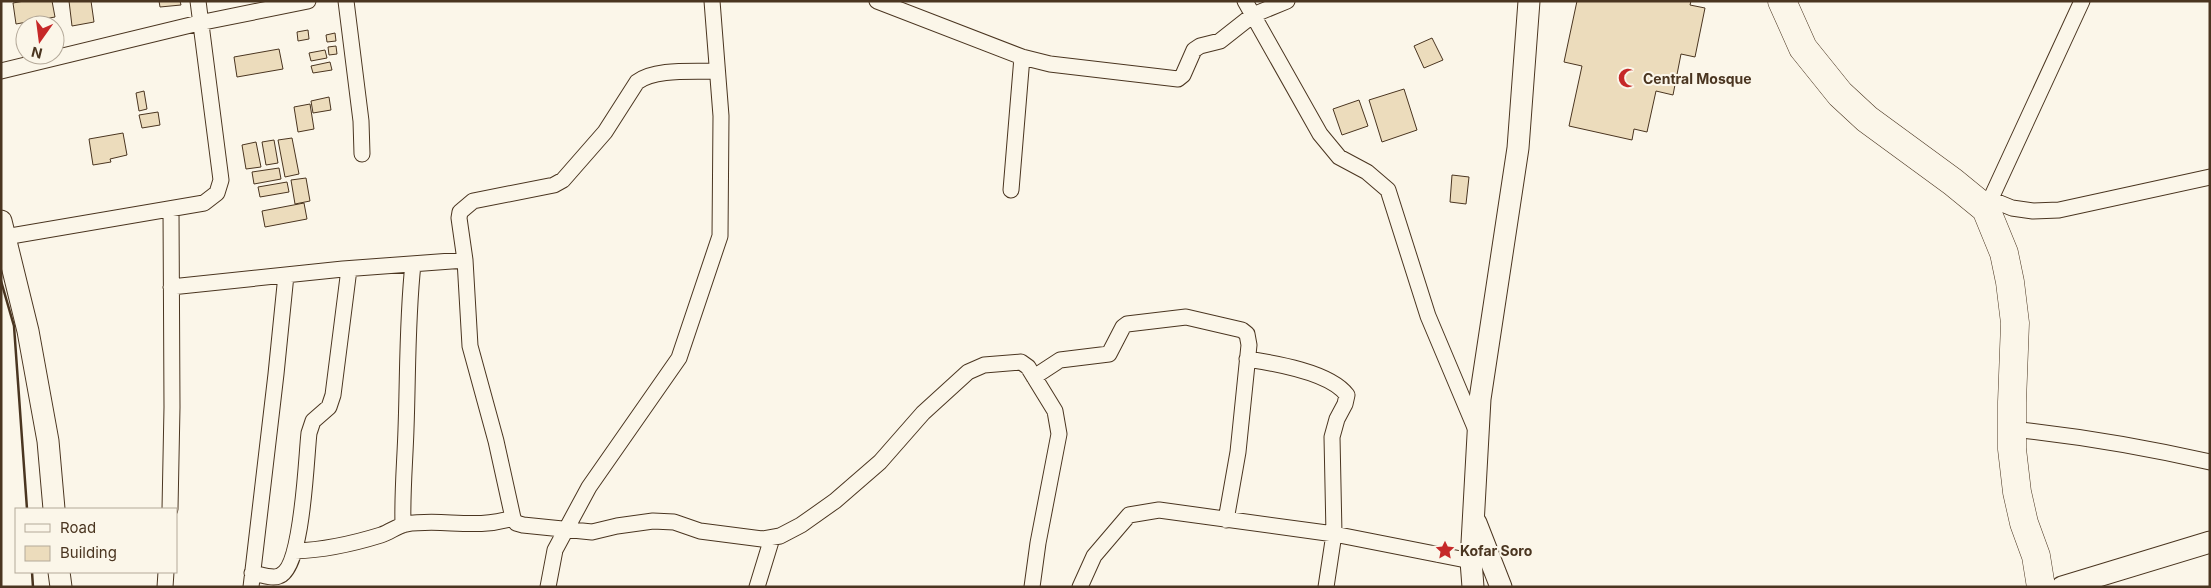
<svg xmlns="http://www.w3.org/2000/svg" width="2211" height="588" font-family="Inter,sans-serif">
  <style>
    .building { fill: #ecdcbc; stroke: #4a3520 }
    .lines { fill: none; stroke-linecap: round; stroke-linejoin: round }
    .street-casing { stroke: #4a3520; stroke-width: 17 }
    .secondary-casing { stroke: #4a3520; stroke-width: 23 }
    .highway-casing { stroke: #4a3520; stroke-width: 29 }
    .street { stroke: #fbf6e9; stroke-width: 15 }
    .secondary { stroke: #fbf6e9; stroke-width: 21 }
    .highway { stroke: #fbf6e9; stroke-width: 28 }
    .wall { stroke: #4a3520; stroke-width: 2.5 }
    .labels { text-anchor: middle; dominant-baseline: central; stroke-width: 4; stroke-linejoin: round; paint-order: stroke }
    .poi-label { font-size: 14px; font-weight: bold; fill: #4a3520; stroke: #fbf6e9; text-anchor: start }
  </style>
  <rect width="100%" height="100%" fill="#fbf6e9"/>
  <path class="building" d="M24,1h28l3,16 -39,7 -3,-21z
    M69,1h22l3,21 -22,4z
    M159,1h21l1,4 -21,2z
    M1577,1h114l-1,4 15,3 -10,49 -14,-3 -8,41 -17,-4 -9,41 -13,-3 -2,11 -63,-14 13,-60 -18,-4z
    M308,30l1,9 -11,2 -1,-9z
    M335,33l1,8 -9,1 -1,-7z
    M1432,38l11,22 -19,8 -10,-22z
    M336,46l1,8 -8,1 -1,-8z
    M279,49l4,20 -46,8 -3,-20z
    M325,50l2,8 -16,3 -2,-8z
    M330,62l2,8 -19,3 -2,-7z
    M1404,89l13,41 -35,12 -13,-42z
    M144,91l3,18 -8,2 -3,-18z
    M329,97l2,13 -18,3 -2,-12z
    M1359,100l9,26 -26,9 -9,-26z
    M310,104l4,25 -16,3 -4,-25z
    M158,112l2,13 -18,3 -3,-13z
    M123,133l4,22 -17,4 1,3 -18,3 -4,-26z
    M292,138l7,36 -14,3 -7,-37z
    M274,140l4,23 -12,2 -4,-23z
    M256,142l5,25 -15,2 -4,-24z
    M279,168l2,11 -27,5 -2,-12z
    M1452,175l17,2 -3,27 -16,-2z
    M306,178l4,23 -15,3 -4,-24z
    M287,182l2,10 -29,5 -2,-10z
    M304,203l3,16 -42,8 -3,-16z"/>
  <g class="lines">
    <defs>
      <path id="street" d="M346,1l15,120 1,33
        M877,1l145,56 28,7 128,15 5,-4 11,-25 6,-4 20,-5 33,-26 34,-14
        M1245,1l75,133 19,23 28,15 21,18 40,126 48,114
        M1,71l198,-48 109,-22
        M717,71c-23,1 -62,-3 -80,11l-32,50 -42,48 -9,5 -81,16 -13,11 -1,6 6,42 5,86 26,95 17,77 3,5 7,2 69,7 25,-6 36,-5 21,1 26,9 62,8 18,-3 21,-11 34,-24 45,-39 43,-49 45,-41 16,-7 37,-3 7,5 27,44 4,23 -21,109 -6,44
        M1011,190l11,-133
        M1990,199l22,9 21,3 26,-1 151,-33
        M1986,209l96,-208
        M5,237l199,-34 13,-10 4,-13 -23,-179
        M171,287l172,-18 122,-9
        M1247,359c27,4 83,13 100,36l-2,9 -8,15 -5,18 2,97 -8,53
        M1034,377l26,-17 49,-6 14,-27 4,-3 59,-7 56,13 5,4 2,11 -11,107 -12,68
        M2012,429c67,7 132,18 198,33
        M170,509l2,-102 -1,-198
        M403,525c-1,-32 2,-64 3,-96 2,-55 1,-110 7,-165
        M295,551c30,-1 57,-7 86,-16 9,-3 16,-9 25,-11 36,-6 69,6 107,-6
        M252,573c7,1 20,6 27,3 24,-8 27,-118 30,-143l4,-12 16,-14 4,-12 16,-126
        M165,587l1,-15
        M251,587l25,-213 10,-99
        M548,587l7,-37 34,-63 90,-129 41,-122 1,-120 -9,-115
        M757,587l15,-49
        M1080,587l14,-31 35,-41 30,-5 175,24 137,27"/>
      <path id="secondary" d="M1,221l27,110 20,110 6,68
        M1476,523l25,64
        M59,572l2,15
        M1473,587l-2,-26 9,-162 38,-251 11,-147
        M2062,587l148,-45"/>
      <path id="highway" d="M1782,1l21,47 37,46 27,25 86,63 33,27 18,44 6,29 5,41 -3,79v47l5,43 7,31 12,33 5,31"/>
    </defs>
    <use href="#street" class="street-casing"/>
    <use href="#secondary" class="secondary-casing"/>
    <use href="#highway" class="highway-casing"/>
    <use href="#street" class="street"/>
    <use href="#secondary" class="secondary"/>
    <use href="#highway" class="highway"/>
    <path class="wall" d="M1,281l13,45 13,183
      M32,572l1,15"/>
  </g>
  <defs>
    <symbol id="mosque-bare" viewBox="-9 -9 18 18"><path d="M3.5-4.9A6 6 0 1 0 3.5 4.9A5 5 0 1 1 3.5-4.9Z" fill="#c62828" stroke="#fbf6e9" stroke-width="2.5" paint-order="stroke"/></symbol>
    <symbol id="sight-bare" viewBox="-9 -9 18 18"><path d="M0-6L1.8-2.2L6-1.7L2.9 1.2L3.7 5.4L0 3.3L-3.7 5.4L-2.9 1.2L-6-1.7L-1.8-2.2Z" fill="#c62828" stroke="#fbf6e9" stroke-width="2.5" paint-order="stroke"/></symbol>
  </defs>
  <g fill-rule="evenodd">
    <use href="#mosque-bare" x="1614" y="64" width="28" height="28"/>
    <use href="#sight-bare" x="1431" y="536" width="28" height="28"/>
  </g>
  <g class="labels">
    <g class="poi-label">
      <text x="1643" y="78">Central Mosque</text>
      <text x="1460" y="550">Kofar Soro</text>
    </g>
  </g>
  <rect width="2211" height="588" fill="none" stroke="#4a3520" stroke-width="5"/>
  <rect x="15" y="508" width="162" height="65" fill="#fbf6e9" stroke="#b4a999"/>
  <rect x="25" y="524" width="25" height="8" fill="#fbf6e9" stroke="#b4a999"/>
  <text x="60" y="533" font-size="15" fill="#4a3520">Road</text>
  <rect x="25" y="546" width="25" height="15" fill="#ecdcbc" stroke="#b4a999"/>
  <text x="60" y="558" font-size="15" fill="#4a3520">Building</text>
  <g transform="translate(40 40) rotate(194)"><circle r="24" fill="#fbf6e9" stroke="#b4a999"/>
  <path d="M0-4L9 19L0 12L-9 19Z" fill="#c62828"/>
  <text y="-8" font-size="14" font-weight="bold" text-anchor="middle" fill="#4a3520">N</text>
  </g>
</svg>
